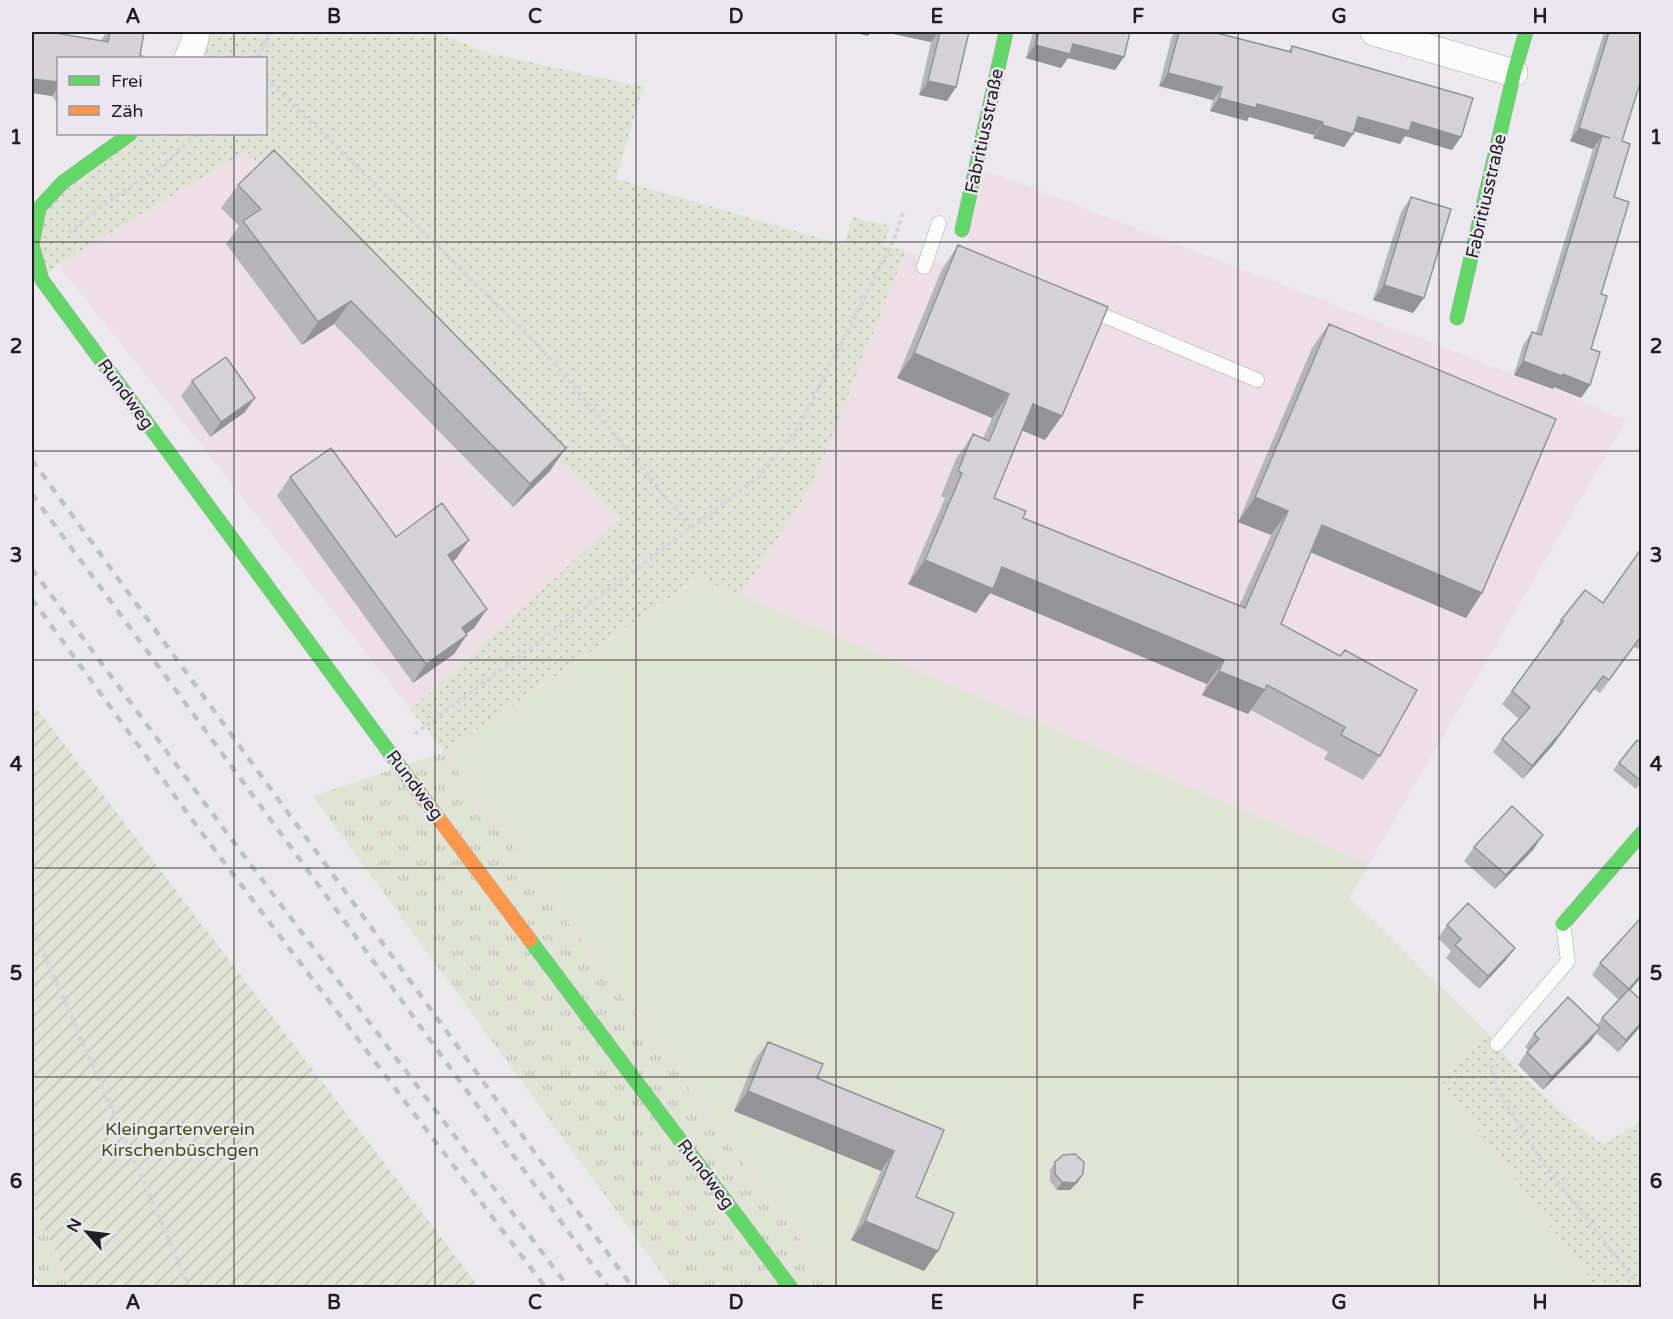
<svg xmlns="http://www.w3.org/2000/svg" width="1673" height="1319" font-family="'Varela Round',sans-serif">
  <style>
    .education { fill: #eedfe7 }
    .grass { fill: url(#grass-tufts) }
    .park { fill: url(#park-dots) }
    .garden { fill: url(#garden-furrows) }
    .pitch { fill: #e0e4d5 }
    .lines { fill: none; stroke-linecap: round; stroke-linejoin: round }
    .lane-casing { stroke: #afacb1; stroke-width: 15 }
    .street-casing { stroke: #afacb1; stroke-width: 28 }
    .fast-casing { stroke: #afacb1; stroke-width: 15 }
    .slow-casing { stroke: #afacb1; stroke-width: 15 }
    .path { stroke: #d7d5d8; stroke-width: 4; stroke-dasharray: 4.5 3; stroke-linecap: butt }
    .lane { stroke: #fcfcfc; stroke-width: 14 }
    .street { stroke: #fcfcfc; stroke-width: 27 }
    .fast { stroke: #63d668; stroke-width: 14 }
    .slow { stroke: #ff974d; stroke-width: 14 }
    .rail { stroke: #c2c1c2; stroke-width: 4.5; stroke-dasharray: 8 8; stroke-linecap: butt }
    .wall { fill: #b6b5b8 }
    .shaded-wall { fill: #949396 }
    .building { fill: #d4d2d6; stroke: #949396; stroke-width: 1.5 }
    .grid { fill: none; stroke: #211e22; stroke-width: 1.5; stroke-opacity: 0.55 }
    .labels { text-anchor: middle; dominant-baseline: central; stroke-width: 5; stroke-linejoin: round; paint-order: stroke }
    .street-label { font-size: 18px; fill: #211e22; stroke: #ece6f1 }
    .park-label { font-size: 18px; fill: #445215; stroke: #ece6f1 }
    .neatline { fill: none; stroke: #211e22; stroke-width: 2 }
    .grid-label { font-size: 20px; text-anchor: middle; font-weight: bold; fill: #211e22 }
  </style>
  <defs>
    <pattern id="grass-tufts" width="24" height="20" patternUnits="userSpaceOnUse" patternTransform="scale(1.5)"><rect width="24" height="20" fill="#e0e4d5"/><path d="M3 7l-1-3M5 7V3M7 7l1-3M15 17l-1-3M17 17v-4M19 17l1-3" fill="none" stroke="#c0c3b7"/></pattern>
    <pattern id="park-dots" width="8" height="8" patternUnits="userSpaceOnUse" patternTransform="scale(1.5)"><rect width="8" height="8" fill="#e0e4d5"/><path d="M2 2h.1M6 6h.1" fill="none" stroke="#c0c3b7" stroke-width="1.8" stroke-linecap="round"/></pattern>
    <pattern id="garden-furrows" width="10" height="10" patternUnits="userSpaceOnUse" patternTransform="scale(1.5)"><rect width="10" height="10" fill="#e0e4d5"/><path d="M-1 1l2-2M0 10L10 0M9 11l2-2" fill="none" stroke="#c0c3b7"/></pattern>
  </defs>
  <rect width="100%" height="100%" fill="#ece9ee"/>
  <path class="education" d="M246,151l374,369 -209,190 -353,-445z
    M986,170l534,207 35,12 71,32 -257,443 -629,-268 51,-78 23,-37 92,-230 41,15 14,-2z"/>
  <path class="grass" d="M444,752l325,446 68,89h-165l-359,-491z
    M32,1203l40,84h-40z"/>
  <path class="park" d="M196,32h242l46,20 159,35 -27,92 228,66 8,-28 39,9 -8,19 23,6 -92,230 -23,37 -51,78 -41,-18 -255,174 -33,-42 208,-191 -373,-368 -188,114 -16,15 -3,-72 91,-74h136v-76h-78z
    M1487,1032l28,36 48,45 40,32 38,-24v166h-45l-156,-208z"/>
  <path class="garden" d="M32,702l447,585h-407l-40,-84z"/>
  <path class="pitch" d="M700,578l669,286 -20,34 138,134 -47,47 156,208h-759l-68,-89 -325,-446z"/>
  <g class="lines">
    <defs>
      <path id="lane" d="M924,267l15,-44
        M1088,309l169,71
        M1497,1044l71,-83 -5,-37
        M32,1285l1,3"/>
      <path id="street" d="M1374,32l140,41
        M188,58l6,-15 2,-11"/>
      <path id="fast" d="M130,134l-67,48 -24,26 -7,37 10,35 370,503
        M962,230l44,-198
        M1457,318l57,-245 12,-41
        M1563,924l79,-91
        M530,940l261,348"/>
      <path id="slow" d="M412,783l118,157"/>
    </defs>
    <use href="#lane" class="lane-casing"/>
    <use href="#street" class="street-casing"/>
    <use href="#fast" class="fast-casing"/>
    <use href="#slow" class="slow-casing"/>
    <path class="path" d="M258,58l11,-26
      M266,78l273,268 63,74 89,108 -276,206
      M69,233l44,-35 49,-32 35,-32
      M691,528l69,-52 41,-53 95,-188 7,-22
      M32,926l158,362
      M1492,1065l3,21 48,77 97,125"/>
    <use href="#lane" class="lane"/>
    <use href="#street" class="street"/>
    <use href="#fast" class="fast"/>
    <use href="#slow" class="slow"/>
    <path class="rail" d="M32,460l601,828
      M32,494l277,378 300,416
      M32,569l180,244 357,475
      M32,599l164,226 350,463"/>
  </g>
  <path class="wall" d="M32,32h18l51,8 6,-8h37l-4,23 6,3h-88v46l-6,-8 -20,-3z
    M884,32h85l-13,55 -9,14 -28,-6 12,-53z
    M1033,32h97l-15,38 -47,-12 -7,10 -35,-10z
    M1176,32h37l76,19 3,-5 160,104 -47,-14 -5,8 -46,-13 -1,3 -9,13 -31,-9 1,-3 -65,-18 -2,4 -37,-10 3,-11 -54,-14 13,-50z
    M1604,32h37l-19,109 -21,153 -10,55 -1,36 -9,13 -27,-11 -1,2 -39,-14 9,-30 9,-13 4,1 57,-184 -23,-8z
    M238,185l328,263 -17,24 -36,35 -179,-183 -32,21 -76,-101 13,-18 -18,-18z
    M1411,197l2,116 -40,-13 28,-88z
    M958,245l87,195 -23,-10 -28,68 29,20 216,88 32,-71 -33,-13 74,-174 17,-24 153,269 -16,25 -155,-66 -30,72 99,132 -17,24 -39,-21 4,-7 -77,-42 -3,4 -46,-19 5,-11 -217,-91 -14,20 -68,-29 37,-86 -4,-2 15,-37 17,-25 10,4 9,-20 -95,-40 45,-109z
    M192,381l53,31 -35,25 -29,-41z
    M290,477l106,60 60,22 -3,2 34,48 -13,19 -8,6 -12,20 -41,29 -136,-187z
    M1641,549v95l-3,5 -4,-2 -34,46 -6,-4 -41,56 -30,34 -30,-27 9,-13 17,-20 -17,-15 51,-70 -1,-1 9,-13 42,-17z
    M1637,740l4,42 -5,7 -23,-19z
    M1474,847l59,3 -38,39 -31,-28z
    M1641,922v56l-11,12 11,36 -23,26 -22,-19 -5,8 -48,49 -25,-25 10,-15 -3,-3 9,-13 63,-9 5,-7 17,-18 -27,-25 8,-12z
    M1447,925l59,35 -27,29 -33,-31 5,-7 -13,-13z
    M768,1042l49,36 127,52 -28,67 8,74 -73,-31 30,-69 -147,-60 20,-50z
    M1055,1162l23,20 -8,8h-13l-7,-9v-11z"/>
  <path class="shaded-wall" d="M850,32h21l-3,4z
    M884,32h55l-8,10z
    M1073,44l51,13 -9,13 -47,-12 -7,10 -35,-10 9,-13z
    M1168,73l54,14 -9,13 -54,-14z
    M32,79l26,3v5l-6,9 -20,-3z
    M928,81l28,6 -9,14 -28,-6z
    M1219,98l38,6 66,18 -9,13 -65,-18 -2,4 -37,-10z
    M1358,117l54,5 49,15 -9,13 -47,-14 -5,8 -51,-14z
    M1322,125l31,9 -9,13 -31,-9z
    M1579,128l31,10 -8,-2 -9,13 -23,-8z
    M1384,285l40,13 -11,15 -40,-13z
    M351,301l-17,23 -32,21 16,-23z
    M914,353l95,41 -17,24 -95,-40z
    M1523,361l40,13 27,11 -9,13 -27,-11 -1,2 -39,-14z
    M255,398l-10,14 -35,25 11,-15z
    M1033,404l29,12 -17,24 -29,-12z
    M566,448l-17,24 -36,35 17,-23z
    M1255,497l33,14 -17,24 -33,-13z
    M1322,525l160,68 -16,25 -161,-68z
    M469,540l-13,19 -21,15 13,-19z
    M925,560l77,7 222,93 -17,24 -217,-91 -14,20 -68,-29z
    M487,609l-13,19 -25,19 13,-19z
    M467,635l-13,19 -41,29 13,-19z
    M1219,671l46,19 -17,24 -46,-19z
    M1594,689l-41,56 -30,34 9,-13z
    M1543,835l-10,15 -38,39 11,-14z
    M1515,948l-9,12 -27,29 9,-13z
    M1641,975v3l-21,23 9,-12z
    M1641,1023v3l-23,26 8,-12z
    M1600,1028l-9,13 -48,49 9,-13z
    M748,1091l146,60 -13,20 -147,-60z
    M1083,1174l-5,8 -8,8h-13l5,-8z
    M865,1221l73,30 -14,20 -73,-31z"/>
  <path class="building" d="M32,32h18l58,10 2,-10h34l-4,23 6,3h-88v24l-26,-3z
    M940,32h29l-13,55 -28,-6z
    M1039,32h91l-6,25 -51,-13 -3,10 -35,-9z
    M1179,32h34l78,20 1,-6 181,52 -12,39 -49,-15 -3,9 -51,-14 -5,17 -31,-9 1,-3 -66,-18 -1,4 -37,-10 3,-11 -54,-14z
    M1609,32h32v48l-19,61 8,3 -16,53 15,5 -28,92 6,2 -16,53 9,3 -10,33 -27,-11 -1,2 -39,-15 9,-29 9,3 61,-199 8,2 -31,-10z
    M274,150l292,298 -36,36 -179,-183 -33,21 -75,-101 18,-12 -23,-24z
    M1411,197l40,12 -27,89 -40,-13z
    M958,245l150,62 -46,109 -29,-12 -39,94 32,13 -3,7 222,90 43,-97 -33,-14 74,-173 227,95 -74,174 -160,-68 -41,99 59,32 5,-6 72,40 -37,66 -39,-21 4,-8 -78,-42 -2,5 -46,-19 5,-11 -222,-93 -9,22 -68,-29 37,-87 -4,-2 15,-37 16,7 20,-47 -95,-41z
    M226,357l29,41 -34,24 -29,-41z
    M331,448l65,89 46,-34 27,37 -21,15 39,54 -25,19 5,7 -41,29 -136,-187z
    M1641,549v87l-32,44 -6,-4 -41,55 -30,35 -30,-27 28,-32 -18,-16 51,-70 -2,-1 24,-30 18,13z
    M1637,740l4,3v38l-22,-18z
    M1512,806l31,29 -37,40 -32,-28z
    M1468,903l47,45 -27,28 -33,-31 6,-6 -14,-14z
    M1639,920l2,2v53l-12,14 12,11v23l-15,17 -24,-22 27,-29 -29,-26z
    M1568,997l32,31 -48,49 -25,-25 12,-13 -5,-5z
    M768,1042l55,22 -6,14 127,52 -28,67 38,16 -16,38 -73,-30 29,-70 -146,-60z
    M1075,1154l9,8 -1,12 -8,9 -13,-1 -7,-8v-12l8,-7z"/>
  <path class="grid" d="M234,32v26M435,32v1256M636,32v1256M836,32v1256M1037,32v1256M1238,32v1256M1439,32v1256M234,134v1154M32,242h1610M32,451h1610M32,660h1610M32,868h1610M32,1077h1610"/>
  <g class="labels">
    <g class="street-label">
      <text transform="translate(984 131) rotate(-78)">Fabritiusstraße</text>
      <text transform="translate(1486 196) rotate(-77)">Fabritiusstraße</text>
      <text transform="translate(126 394) rotate(54)">Rundweg</text>
      <text transform="translate(415 785) rotate(53)">Rundweg</text>
      <text transform="translate(706 1174) rotate(53)">Rundweg</text>
    </g>
    <g class="park-label">
      <text x="180" y="1129">Kleingartenverein<tspan x="180" dy="21">Kirschenbüschgen</tspan></text>
    </g>
  </g>
  <rect width="1673" height="1319" fill="none" stroke="#ece6f1" stroke-width="66"/>
  <rect x="57" y="57" width="210" height="78" fill="#ece6f1" stroke="#9b969e" stroke-width="1.5"/>
  <rect x="69" y="76" width="30" height="9" fill="#63d668" stroke="#9b969e" stroke-width="1.5"/>
  <text x="111" y="87" font-size="18" fill="#211e22">Frei</text>
  <rect x="69" y="106" width="30" height="9" fill="#ff974d" stroke="#9b969e" stroke-width="1.5"/>
  <text x="111" y="117" font-size="18" fill="#211e22">Zäh</text>
  <g transform="translate(87 1232) rotate(298)" stroke="#ece6f1" stroke-width="4.5" paint-order="stroke">
  <path d="M0-4.5L10 22L0 15L-10 22Z" fill="#211e22"/>
  <text y="-9" font-size="16" font-weight="bold" text-anchor="middle" fill="#211e22">N</text>
  </g>
  <rect x="33" y="33" width="1607" height="1253" class="neatline"/>
  <g class="grid-label">
    <text x="133" y="23">A</text>
    <text x="334" y="23">B</text>
    <text x="535" y="23">C</text>
    <text x="736" y="23">D</text>
    <text x="937" y="23">E</text>
    <text x="1138" y="23">F</text>
    <text x="1339" y="23">G</text>
    <text x="1540" y="23">H</text>
    <text x="16" y="144">1</text>
    <text x="1656" y="144">1</text>
    <text x="16" y="353">2</text>
    <text x="1656" y="353">2</text>
    <text x="16" y="562">3</text>
    <text x="1656" y="562">3</text>
    <text x="16" y="771">4</text>
    <text x="1656" y="771">4</text>
    <text x="16" y="980">5</text>
    <text x="1656" y="980">5</text>
    <text x="16" y="1188">6</text>
    <text x="1656" y="1188">6</text>
    <text x="133" y="1309">A</text>
    <text x="334" y="1309">B</text>
    <text x="535" y="1309">C</text>
    <text x="736" y="1309">D</text>
    <text x="937" y="1309">E</text>
    <text x="1138" y="1309">F</text>
    <text x="1339" y="1309">G</text>
    <text x="1540" y="1309">H</text>
  </g>
</svg>
